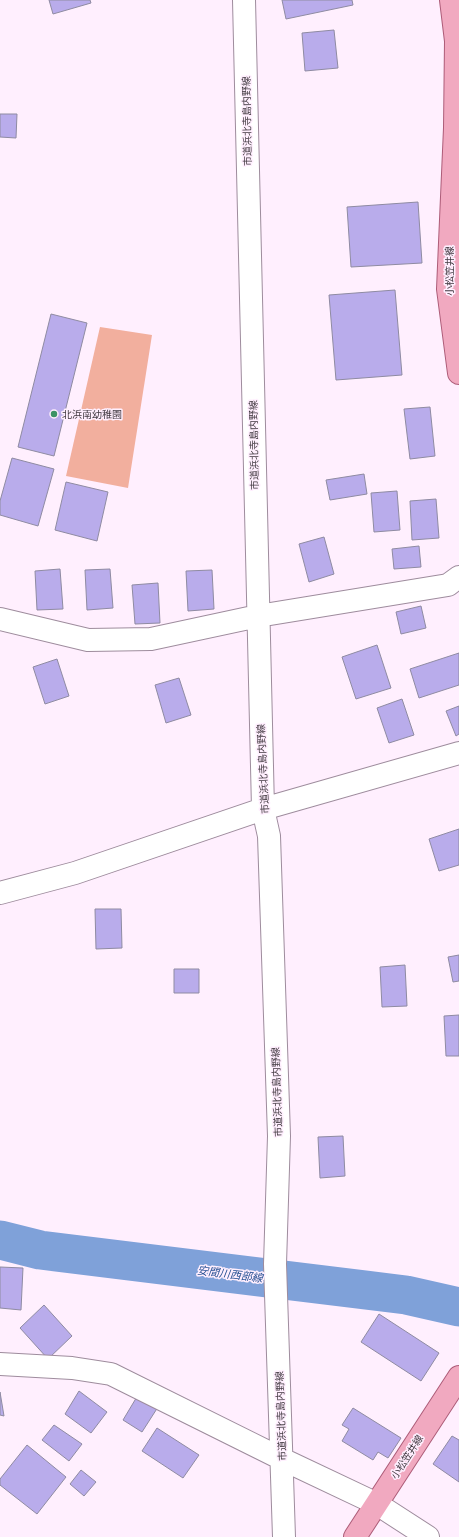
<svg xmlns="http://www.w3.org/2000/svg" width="459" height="1537" font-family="'Archivo Narrow','Noto Sans JP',sans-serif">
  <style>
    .green { fill: #f2af9e }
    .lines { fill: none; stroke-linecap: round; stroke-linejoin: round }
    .river { stroke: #7fa1d9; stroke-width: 39 }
    .building { fill: #b9aceb; stroke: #8f8ba2 }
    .minor-casing { stroke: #9e8c9d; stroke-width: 24 }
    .major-casing { stroke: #ad5c78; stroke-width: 24 }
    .minor { stroke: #fff; stroke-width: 22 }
    .major { stroke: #f1a9c0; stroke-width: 22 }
    .poi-dot { fill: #3d9366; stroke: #ffeffe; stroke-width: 1.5 }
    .labels { text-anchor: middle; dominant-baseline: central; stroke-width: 3; stroke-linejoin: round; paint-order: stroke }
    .street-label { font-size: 10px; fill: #423a41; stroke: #ffeffe }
    .poi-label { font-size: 10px; fill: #423a41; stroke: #ffeffe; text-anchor: start }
    .water-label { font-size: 11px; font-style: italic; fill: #265093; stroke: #ffeffe }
  </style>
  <rect width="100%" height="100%" fill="#ffeffe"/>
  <path class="green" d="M100,327l52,8 -24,153 -62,-12z"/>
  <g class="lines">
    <path class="river" d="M0,1240l40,10 366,45 53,12"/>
  </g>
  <path class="building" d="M49,0h41l1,3 -38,11z
    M282,0h70l1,5 -67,14z
    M334,30l4,38 -33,3 -3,-38z
    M0,114h17l-1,24 -16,-1z
    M418,202l4,61 -71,4 -4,-60z
    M395,290l7,85 -66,5 -7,-85z
    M51,314l36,9 -33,133 -36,-9z
    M430,407l5,49 -25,3 -6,-50z
    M12,458l42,11 -16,57 -38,-11v-14z
    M364,474l3,20 -37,6 -4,-20z
    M66,482l42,10 -11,49 -42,-11z
    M397,491l3,39 -26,2 -3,-39z
    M436,499l3,39 -27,2 -2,-39z
    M324,537l10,37 -25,8 -10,-38z
    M419,546l2,21 -27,2 -2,-20z
    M60,569l3,40 -26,1 -2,-39z
    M110,569l3,39 -26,2 -2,-40z
    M212,570l2,39 -26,2 -2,-40z
    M158,583l2,40 -25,1 -3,-39z
    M421,606l5,22 -25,6 -5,-22z
    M377,645l14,43 -35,11 -14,-42z
    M459,653v32l-40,13 -9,-29z
    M57,659l12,37 -24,8 -12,-37z
    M179,678l12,37 -25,8 -11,-38z
    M402,699l12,36 -25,8 -12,-35z
    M459,706v28l-3,2 -10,-25z
    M459,829v36l-20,6 -10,-32z
    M95,909h26l1,39 -26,1z
    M459,955v26l-6,1 -5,-25z
    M405,965l2,41 -25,1 -2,-40z
    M174,969h25v24h-25z
    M459,1015v41h-13l-2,-40z
    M343,1136l2,40 -25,2 -2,-41z
    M0,1267l23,1 -2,42 -21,-2z
    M44,1305l28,31 -24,23 -28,-31z
    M379,1314l60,39 -18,28 -60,-39z
    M79,1391l28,21 -16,21 -26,-19z
    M0,1392l4,24 -4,-1z
    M138,1395l20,12 -16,25 -19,-12z
    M353,1408l48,30 -13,20 -10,-6 -5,8 -31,-19 7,-12 -7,-4z
    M54,1425l28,19 -13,17 -27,-21z
    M157,1428l42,27 -16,23 -41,-27z
    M452,1436l7,4v42l-26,-18z
    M27,1445l39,32 -29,37 -37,-29v-6z
    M81,1470l15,12 -12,14 -14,-12z"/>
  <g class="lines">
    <defs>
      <path id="minor" d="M244,0l19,809 6,27 10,300 -4,128 9,273
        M0,619l88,21 63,-1 107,-23 190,-31 11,-8
        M0,893l75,-20 188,-64 196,-56
        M0,1364l72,4 39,6 171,85 95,45 51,33"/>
      <path id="major" d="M451,0l5,41 -1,87 -7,161 11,84
        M355,1537l104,-160"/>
    </defs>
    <use href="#minor" class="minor-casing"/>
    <use href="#major" class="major-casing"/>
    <use href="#minor" class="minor"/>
    <use href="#major" class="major"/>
  </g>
  <circle class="poi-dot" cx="54" cy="414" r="4"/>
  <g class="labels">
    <g class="street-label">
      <text transform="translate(247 121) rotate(-91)">市道浜北寺島内野線</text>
      <text transform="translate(449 271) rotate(-90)">小松笠井線</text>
      <text transform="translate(254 445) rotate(-91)">市道浜北寺島内野線</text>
      <text transform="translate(263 769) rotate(-93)">市道浜北寺島内野線</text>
      <text transform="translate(277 1092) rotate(-92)">市道浜北寺島内野線</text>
      <text transform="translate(281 1416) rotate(-92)">市道浜北寺島内野線</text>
      <text transform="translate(407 1457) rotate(-57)">小松笠井線</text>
    </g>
    <g class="poi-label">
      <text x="62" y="414">北浜南幼稚園</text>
    </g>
    <g class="water-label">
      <text transform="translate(230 1274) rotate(7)">安間川西部線</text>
    </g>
  </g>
</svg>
